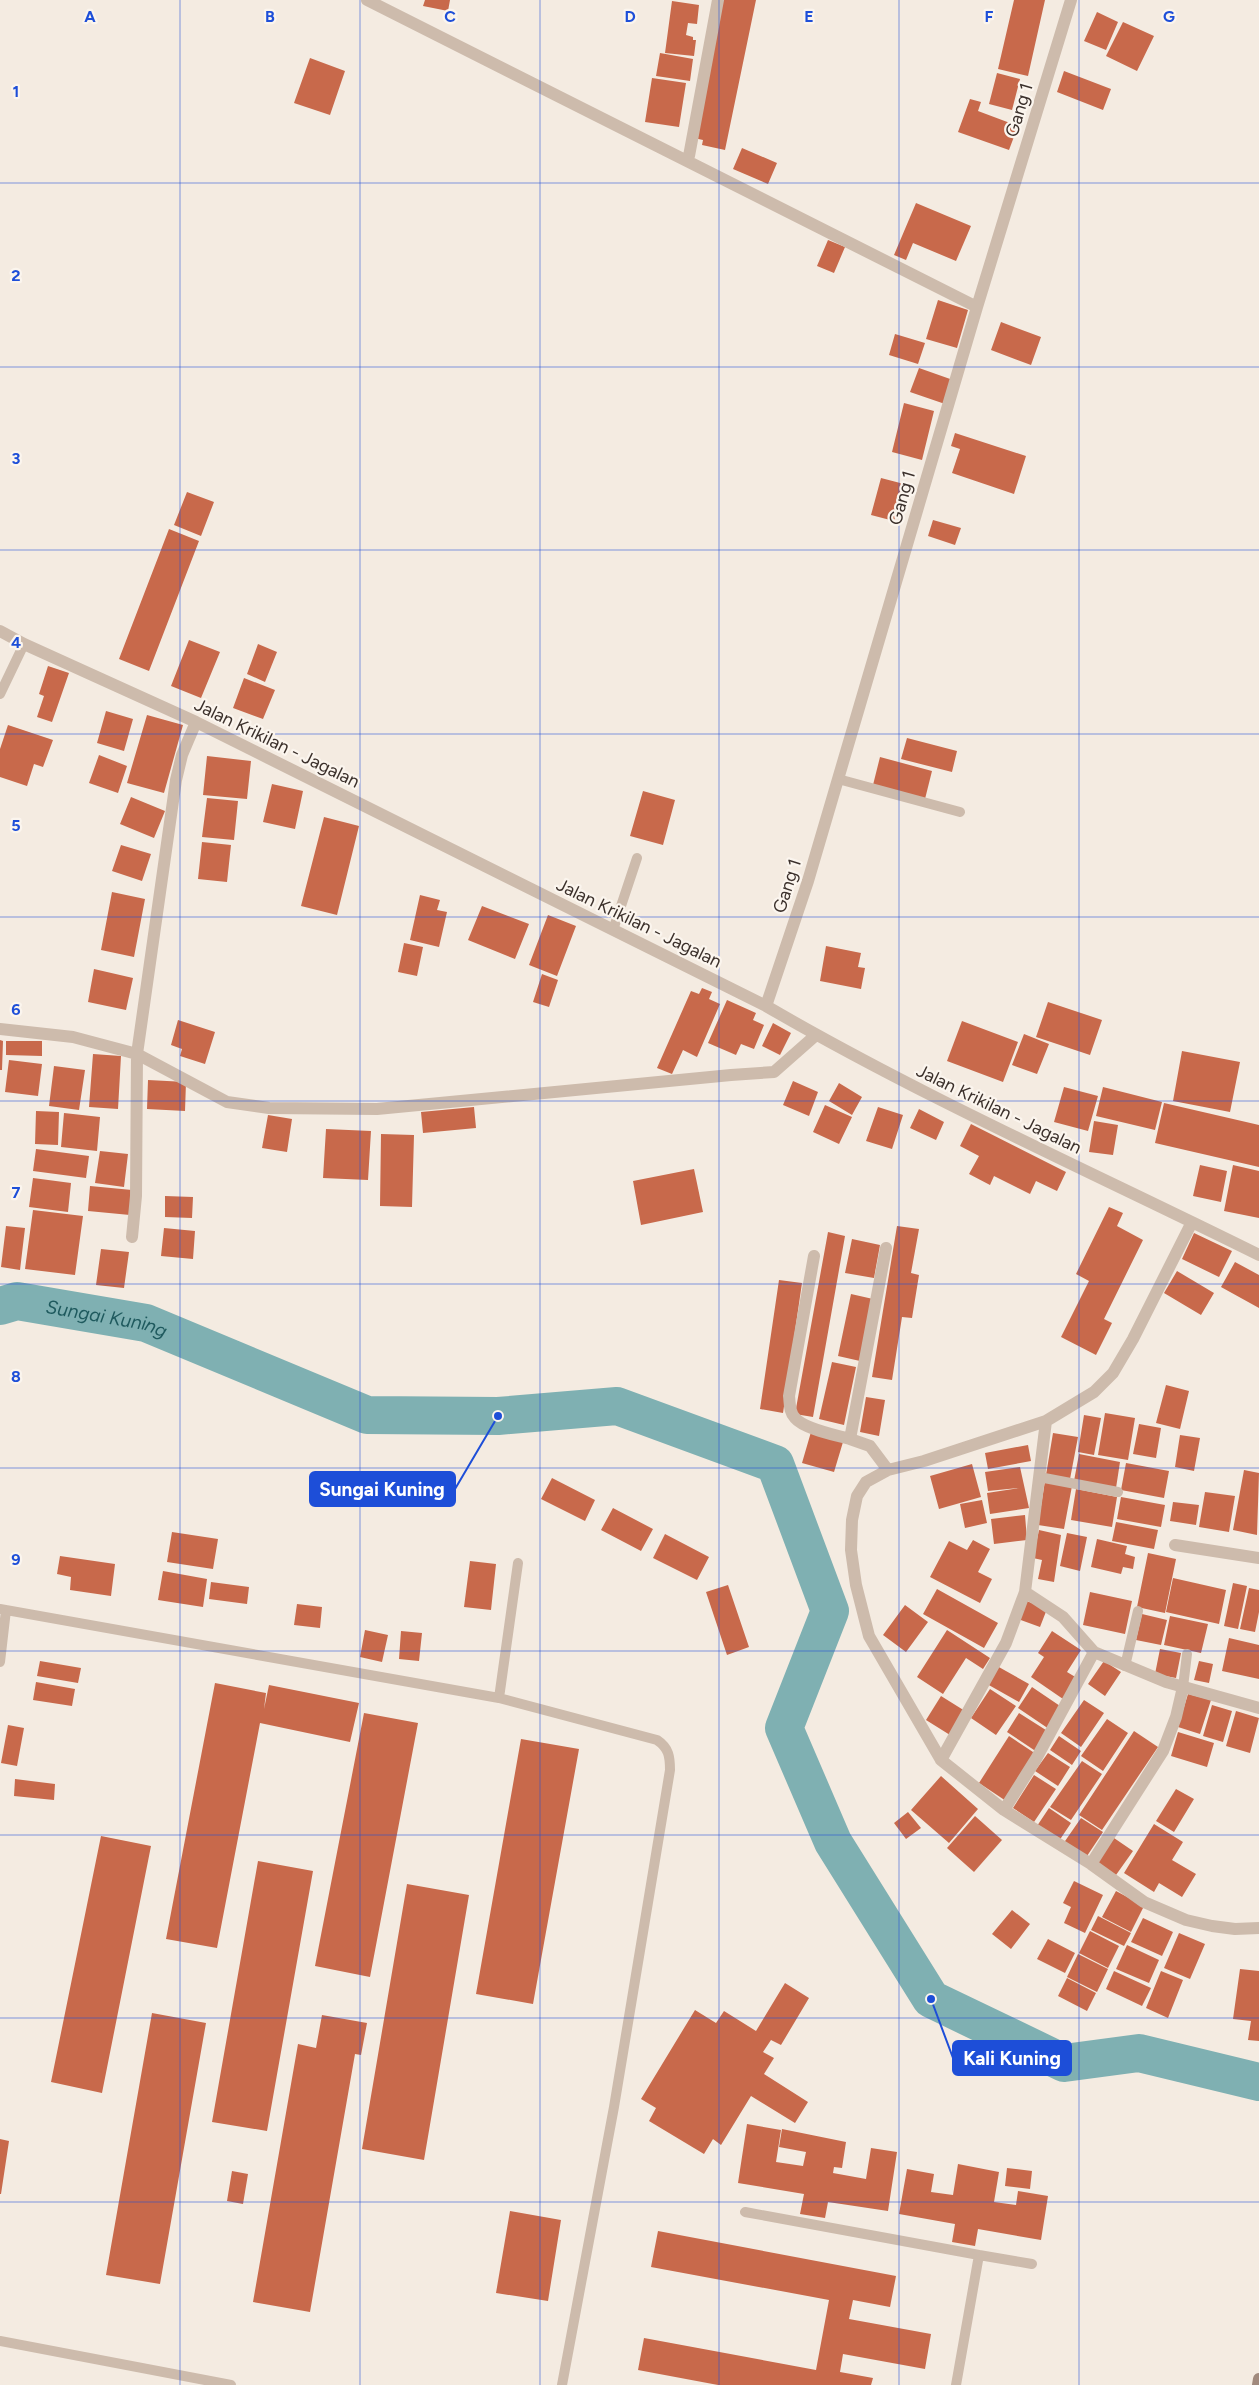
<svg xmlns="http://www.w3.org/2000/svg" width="1259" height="2385" font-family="Figtree,sans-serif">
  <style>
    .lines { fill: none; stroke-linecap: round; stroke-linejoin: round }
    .river { stroke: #7fb0b2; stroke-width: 38 }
    .building { fill: #c8694b }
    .service { stroke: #cdbbac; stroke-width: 10 }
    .minor { stroke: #cdbbac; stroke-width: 12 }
    .secondary { stroke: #a18a7d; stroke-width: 12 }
    .grid { fill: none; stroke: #1d4ed8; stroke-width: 1; stroke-opacity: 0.55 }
    .labels { text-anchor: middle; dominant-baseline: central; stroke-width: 4.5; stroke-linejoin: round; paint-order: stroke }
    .street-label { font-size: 18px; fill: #3b302b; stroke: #fbf5ee }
    .water-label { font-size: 19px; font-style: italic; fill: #1f5a5e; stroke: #fbf5ee }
    .grid-label { font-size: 16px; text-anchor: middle; font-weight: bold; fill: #1d4ed8; stroke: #fbf5ee; stroke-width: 4.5; stroke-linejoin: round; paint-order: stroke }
    .leader { fill: none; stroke: #1d4ed8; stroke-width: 2 }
    .callout-dot { fill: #1d4ed8; stroke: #fbf5ee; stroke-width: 2 }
    .callout { fill: #1d4ed8; stroke: #1d4ed8; stroke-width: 2 }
    .callout-label { font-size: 19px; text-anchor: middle; font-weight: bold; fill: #fff }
  </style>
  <rect width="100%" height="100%" fill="#f4ebe1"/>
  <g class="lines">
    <path class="river" id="s1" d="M0,1306l17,-5 129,22 221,92 131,1 119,-10 158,58 55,147 -46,117 49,114 98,157 133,64 75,-10 120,29"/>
  </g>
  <path class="building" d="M425,0h25l-2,11 -25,-5z
    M723,0h33l-31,150 -23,-5 1,-5 -9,-2z
    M1014,0h31l-17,76 -30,-7z
    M672,1l27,4 -2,19 -9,-1 -2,12 7,2v3h3l-2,16 -29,-3z
    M1097,12l21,10 -12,28 -22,-9z
    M1123,22l31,14 -17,35 -31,-15z
    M660,53l33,6 -3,22 -34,-5z
    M310,58l35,13 -15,44 -36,-12z
    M1064,71l47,18 -8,21 -46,-18z
    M997,73l23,6 -8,31 -23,-6z
    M652,78l34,5 -7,44 -34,-5z
    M970,99l11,3 -3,9 40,15 -9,24 -51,-18z
    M742,148l35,15 -9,21 -35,-15z
    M916,203l55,23 -15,35 -43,-18 -7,17 -12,-5z
    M828,240l17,7 -11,26 -17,-7z
    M938,300l30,10 -11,38 -31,-9z
    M1001,322l40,15 -10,28 -40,-15z
    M895,334l30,9 -7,21 -29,-9z
    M919,368l34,12 -8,24 -35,-12z
    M904,403l30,8 -12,49 -30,-8z
    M955,433l71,23 -12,38 -62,-21 8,-24 -9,-3z
    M881,478l23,6 -10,37 -23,-6z
    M187,492l27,10 -13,34 -27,-11z
    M933,520l28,8 -6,17 -27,-9z
    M169,529l30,12 -50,130 -30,-12z
    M189,640l31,12 -19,46 -30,-12z
    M258,644l19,8 -12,30 -18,-8z
    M48,666l21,7 -17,49 -15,-5 7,-21 -5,-2z
    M244,678l31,12 -12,29 -30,-11z
    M106,711l27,8 -9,32 -27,-8z
    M147,715l36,10 -19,68 -37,-10z
    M8,725l45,15 -10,27 -9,-3 -7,22 -27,-9v-28z
    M907,738l50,13 -5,21 -51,-13z
    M99,755l28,11 -9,27 -29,-10z
    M207,756l44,5 -4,38 -44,-4z
    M880,757l52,14 -7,28 -52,-14z
    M272,784l31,7 -8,38 -32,-7z
    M643,791l32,9 -12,45 -33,-9z
    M131,797l34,14 -11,27 -34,-14z
    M207,798l31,3 -4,39 -32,-3z
    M324,817l35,9 -22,89 -36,-9z
    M202,842l29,3 -4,37 -29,-3z
    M121,845l30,9 -9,27 -30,-10z
    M112,892l33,7 -11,58 -33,-7z
    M420,895l20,5 -3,10 10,2 -8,35 -29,-7z
    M482,906l47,18 -14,35 -47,-19z
    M548,915l28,11 -19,50 -28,-11z
    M404,943l19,4 -6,29 -19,-4z
    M826,946l35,7 -3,14 7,1 -4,21 -41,-8z
    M94,969l39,9 -7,32 -38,-8z
    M542,974l16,6 -9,27 -16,-5z
    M702,988l10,4 -3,7 11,5 -23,53 -14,-7 -11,24 -15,-6 34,-77 8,3z
    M727,1000l29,13 -3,7 11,5 -10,24 -13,-5 -5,11 -28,-12z
    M1048,1002l54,18 -12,35 -54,-18z
    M178,1020l37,12 -10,32 -25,-8 2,-7 -11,-4z
    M962,1021l56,21 -15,40 -56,-21z
    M773,1023l18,10 -11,22 -18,-9z
    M1024,1034l25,10 -12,30 -25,-9z
    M0,1040l3,1 -1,29h-2z
    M6,1041h36v15l-36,-1z
    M1182,1051l58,11 -10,50 -57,-11z
    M93,1054l28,2 -3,53 -29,-2z
    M9,1060l33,4 -4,32 -33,-4z
    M54,1066l31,4 -6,40 -30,-4z
    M148,1080l38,2 -1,29 -38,-2z
    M793,1081l25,11 -9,24 -26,-11z
    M839,1083l23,14 -10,18 -23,-14z
    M1064,1087l34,9 -10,35 -34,-9z
    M1103,1087l59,15 -7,28 -59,-14z
    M1164,1103l95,22v42l-104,-24z
    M825,1105l27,12 -13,27 -26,-12z
    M474,1107l2,21 -53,5 -2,-21z
    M878,1107l25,8 -11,34 -26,-8z
    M919,1109l25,13 -8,18 -26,-12z
    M36,1111l23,1 -1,33 -23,-1z
    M64,1113l36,4 -3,34 -36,-4z
    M268,1115l24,4 -5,33 -25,-4z
    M1094,1121l24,4 -5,30 -24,-3z
    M971,1124l95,48 -9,19 -21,-10 -6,13 -36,-18 -4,9 -21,-11 10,-18 -19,-10z
    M326,1129l45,2 -3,49 -45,-2z
    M381,1134l33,1 -2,72 -32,-1z
    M36,1149l53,7 -3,22 -53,-7z
    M100,1151l28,3 -4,33 -29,-4z
    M1200,1165l27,6 -6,31 -28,-6z
    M1233,1165l26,6v47l-35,-7z
    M694,1169l9,43 -62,13 -8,-44z
    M33,1178l38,5 -3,29 -39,-5z
    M90,1186l42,4 -2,25 -42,-4z
    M165,1196l28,1 -1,21 -27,-1z
    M1109,1207l14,6 -6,13 26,14 -39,79 8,4 -16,32 -35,-18 28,-56 -13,-7z
    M33,1210l50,6 -8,59 -50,-6z
    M6,1226l19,2 -5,42 -19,-3z
    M897,1226l22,3 -8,44 8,2 -7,43 -10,-1 -10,63 -20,-3z
    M164,1228l31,3 -2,28 -32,-3z
    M828,1232l17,4 -32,181 -18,-3z
    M1194,1233l38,18 -13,26 -37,-18z
    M852,1239l28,6 -6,33 -29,-5z
    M101,1249l28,3 -5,36 -28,-3z
    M1235,1262l24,13v33l-38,-21z
    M1177,1271l37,22 -13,22 -37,-22z
    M779,1280l23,3 -19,130 -23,-4z
    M851,1294l22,5 -13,62 -22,-5z
    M832,1362l24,5 -12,58 -25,-6z
    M1166,1385l23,6 -9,38 -24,-6z
    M866,1397l19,3 -6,36 -19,-4z
    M1105,1413l30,5 -7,42 -30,-5z
    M1084,1415l17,3 -7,37 -16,-3z
    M1139,1424l22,4 -5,30 -23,-4z
    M811,1432l32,10 -9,30 -32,-9z
    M1053,1433l25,4 -8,42 -24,-4z
    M1180,1435l20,3 -6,33 -19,-4z
    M1028,1445l3,16 -43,8 -3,-16z
    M1079,1454l41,8 -4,26 -42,-7z
    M1126,1463l43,8 -5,27 -43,-8z
    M972,1464l9,33 -42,12 -9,-33z
    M1020,1467l9,41 -39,6 -3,-21 32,-5 -31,3 -3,-19z
    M1244,1470l15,3 -2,62 -24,-5z
    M552,1478l43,22 -10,21 -44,-22z
    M1045,1481l27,5 -8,43 -26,-4z
    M1076,1489l41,8 -5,30 -41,-7z
    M1205,1492l30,4 -6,36 -30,-5z
    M1121,1497l44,8 -4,22 -44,-8z
    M982,1500l5,23 -22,5 -5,-24z
    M1173,1502l26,3 -3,20 -26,-4z
    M613,1508l40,21 -12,22 -40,-21z
    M1025,1515l2,25 -33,4 -3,-25z
    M1116,1522l42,8 -4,19 -42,-8z
    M1039,1530l22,5 -7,47 -16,-3 4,-19 -9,-2z
    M172,1532l46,7 -5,30 -46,-7z
    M1067,1533l20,4 -7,34 -20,-5z
    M665,1534l44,23 -12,23 -44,-22z
    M1097,1539l30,7 -2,8 10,3 -2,12 -10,-2 -2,7 -30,-7z
    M973,1540l17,9 -12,23 14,7 -12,24 -50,-26 19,-36 18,9z
    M1148,1553l28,6 -11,54 -28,-6z
    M60,1556l55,8 -4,32 -41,-6 1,-13 -14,-3z
    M470,1561l26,3 -5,46 -27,-3z
    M163,1571l44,8 -4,28 -45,-7z
    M1173,1578l53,12 -7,34 -53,-12z
    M211,1582l38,5 -2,17 -38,-5z
    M1233,1583l14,3 -9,43 -14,-3z
    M728,1585l21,62 -22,8 -21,-63z
    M1249,1588l10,2v22l-4,20 -15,-3z
    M937,1589l61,34 -14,25 -61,-34z
    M1090,1592l42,9 -7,33 -42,-9z
    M1024,1600l23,9 -7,18 -22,-8z
    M297,1604l25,3 -2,21 -26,-3z
    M905,1605l23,17 -22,30 -23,-17z
    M1142,1614l25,6 -6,25 -25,-5z
    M1170,1616l38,8 -7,29 -37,-8z
    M365,1630l23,5 -6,27 -22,-5z
    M947,1630l43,28 -7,11 -17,-11 -23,36 -26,-17z
    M401,1631l21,2 -3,28 -20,-2z
    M1052,1631l29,19 -14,22 10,6 -14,21 -32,-22 13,-20 -6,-4z
    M1229,1638l30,7v34l-37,-8z
    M1160,1649l21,4 -5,25 -21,-4z
    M40,1661l41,7 -3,15 -41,-7z
    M1104,1661l17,11 -16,24 -17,-12z
    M1199,1661l14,3 -4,19 -15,-3z
    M997,1666l32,18 -10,18 -32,-18z
    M36,1682l39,7 -3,17 -39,-6z
    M215,1683l51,10 -2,16 5,-24 90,18 -9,39 -90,-19 -43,225 -51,-9z
    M1032,1687l31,21 -14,21 -31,-21z
    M990,1689l26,17 -20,29 -25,-17z
    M1188,1694l23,6 -11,34 -22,-7z
    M941,1696l24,15 -15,24 -24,-15z
    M1084,1700l20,13 -23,34 -20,-14z
    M1212,1705l20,6 -9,31 -20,-6z
    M1236,1711l23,7 -9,35 -24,-7z
    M364,1713l54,10 -48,254 -55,-11z
    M1019,1713l30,19 -12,20 -30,-20z
    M1107,1719l21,14 -25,38 -22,-15z
    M8,1725l16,3 -7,38 -16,-3z
    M1134,1731l24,16 -56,83 -23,-15z
    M1178,1732l36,11 -7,24 -36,-11z
    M1009,1736l27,18 -30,47 -27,-18z
    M1059,1736l22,15 -9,14 -22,-15z
    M521,1739l58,10 -46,255 -57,-10z
    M1048,1753l22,14 -12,19 -23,-15z
    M1082,1761l20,13 -31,46 -21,-13z
    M1034,1775l22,14 -22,33 -21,-14z
    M941,1776l37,33 -29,34 -38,-33z
    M15,1779l40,5 -1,16 -40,-4z
    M1176,1789l18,10 -20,33 -18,-11z
    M1049,1808l22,15 -12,18 -22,-15z
    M908,1812l13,16 -15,11 -12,-16z
    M975,1816l27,24 -28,32 -27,-24z
    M1081,1818l22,14 -18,27 -22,-15z
    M1154,1824l29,18 -11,18 24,14 -14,23 -23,-14 -5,9 -30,-19z
    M101,1836l50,10 -49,247 -51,-11z
    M1114,1838l19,13 -17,24 -19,-12z
    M258,1861l55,10 -46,260 -55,-9z
    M1074,1881l29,14 -18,38 -21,-10 7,-16 -8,-4z
    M407,1884l62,11 -45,265 -62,-11z
    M1116,1891l28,15 -13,26 -29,-15z
    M1012,1910l18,14 -19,25 -19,-15z
    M1098,1916l33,17 -7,13 -33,-16z
    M1143,1918l30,14 -11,24 -31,-14z
    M1090,1931l29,15 -11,22 -29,-15z
    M1179,1933l26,11 -15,35 -26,-11z
    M1048,1939l27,14 -10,20 -28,-14z
    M1127,1945l32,15 -10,23 -33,-14z
    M1078,1954l30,15 -11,23 -30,-15z
    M1240,1969l19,2v70l-11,-1 3,-19 -18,-2z
    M1114,1971l37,17 -9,18 -36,-17z
    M1161,1971l22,9 -15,38 -22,-10z
    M1067,1978l29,15 -9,18 -29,-15z
    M785,1983l24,15 -28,47 -10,-5 -8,12 11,6 -10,16 44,28 -13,21 -44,-27 -30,49 -8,-6 -9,15 -55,-33 7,-13 -15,-9 54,-89 21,13 8,-12 32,20z
    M152,2013l54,10 -46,261 -54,-9z
    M322,2015l45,8 -6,32 -6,-1 -45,258 -57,-10 45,-258 18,4z
    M747,2124l34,6 -5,32 27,4 3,-14 -27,-5 3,-18 64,13 -4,26 -8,-1 -1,6 33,6 5,-31 26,4 -9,59 -60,-9 -3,16 -25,-4 4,-20 -66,-11z
    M0,2139l9,2 -8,53h-1z
    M958,2164l41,8 -5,30 22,3 2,-14 30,5 -7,44 -63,-11 -3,17 -23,-4 3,-18 -56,-10 8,-45 27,5 -3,18 22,3z
    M1007,2168l25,3 -2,18 -25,-3z
    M232,2171l16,3 -5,30 -16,-3z
    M510,2211l51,9 -13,81 -52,-8z
    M658,2231l238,45 -6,31 -37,-7 -4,19 82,15 -6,35 -82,-15 -3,18 33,6 -2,7h-153l-80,-15 6,-32 172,32 13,-70 -178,-33z"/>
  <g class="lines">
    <path class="service" d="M0,694l24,-50
      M838,779l122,33
      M613,930l24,-72
      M1039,1477l79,15
      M0,1609l499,89 158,42c12,8 13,17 13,30l-56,337 -52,278
      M0,1662l6,-52
      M1125,1666l13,-55
      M1183,1687l4,-33
      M499,1698l19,-135
      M745,2212l234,43 -23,130
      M979,2255l53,9
      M0,2341l231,44"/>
    <path class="minor" d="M367,0l610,307
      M689,156l29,-156
      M0,631l24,13 172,78 570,284c160,93 328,167 493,249
      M766,1006l42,-125 169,-574 94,-307
      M0,1029l73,8 64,17 39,-274 6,-25 14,-33
      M132,1237l4,-41 1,-142 90,48 42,6 108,1 354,-34 43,-3 42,-37
      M886,1248l-36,191 20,7 18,24 36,-9 122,-40 -21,171 -19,51 -65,117 63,50 87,54 53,38 42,18 26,6 23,3 24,-1
      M814,1256l-25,140c1,7 0,16 6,22 9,11 41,17 55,21
      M1046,1421l48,-29 19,-19 20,-34 59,-117
      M888,1470l-22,12 -9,14 -5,24 -1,30 5,35 13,51 72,124
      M1175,1545l84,13
      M1025,1592l38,25 31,35 72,30 93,26
      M1004,1810l32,-51 58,-107
      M1091,1864l72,-113 13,-34 7,-30"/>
    <path class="secondary" d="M1258,2385l1,-6"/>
  </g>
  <path class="grid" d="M180,0v2385M360,0v2385M540,0v2385M719,0v2385M899,0v2385M1079,0v2385M0,183h1259M0,367h1259M0,550h1259M0,734h1259M0,917h1259M0,1101h1259M0,1284h1259M0,1468h1259M0,1651h1259M0,1835h1259M0,2018h1259M0,2202h1259"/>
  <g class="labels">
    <g class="street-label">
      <text transform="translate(1019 110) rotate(-73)">Gang 1</text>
      <text transform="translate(902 498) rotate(-74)">Gang 1</text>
      <text transform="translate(277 743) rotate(26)">Jalan Krikilan - Jagalan</text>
      <text transform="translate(787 886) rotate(-72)">Gang 1</text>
      <text transform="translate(639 923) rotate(26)">Jalan Krikilan - Jagalan</text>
      <text transform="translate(999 1109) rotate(26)">Jalan Krikilan - Jagalan</text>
    </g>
    <g class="water-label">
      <text stroke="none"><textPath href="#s1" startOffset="109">Sungai Kuning</textPath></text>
    </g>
  </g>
  <g class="grid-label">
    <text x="90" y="22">A</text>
    <text x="270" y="22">B</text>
    <text x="450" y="22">C</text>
    <text x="630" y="22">D</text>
    <text x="809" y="22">E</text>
    <text x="989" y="22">F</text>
    <text x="1169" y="22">G</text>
    <text x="16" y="97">1</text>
    <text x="16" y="281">2</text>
    <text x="16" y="464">3</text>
    <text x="16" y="648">4</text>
    <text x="16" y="831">5</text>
    <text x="16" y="1015">6</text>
    <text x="16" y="1198">7</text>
    <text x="16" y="1382">8</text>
    <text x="16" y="1565">9</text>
  </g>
  <path class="leader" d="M498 1416L455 1489M931 1999L953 2058"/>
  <g class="callout-dot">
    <circle cx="498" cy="1416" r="5"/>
    <circle cx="931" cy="1999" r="5"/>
  </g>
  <g class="callout">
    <rect x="310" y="1472" width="145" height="34" rx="5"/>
    <rect x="953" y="2041" width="118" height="34" rx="5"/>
  </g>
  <g class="callout-label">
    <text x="382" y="1496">Sungai Kuning</text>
    <text x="1012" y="2065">Kali Kuning</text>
  </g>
</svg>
